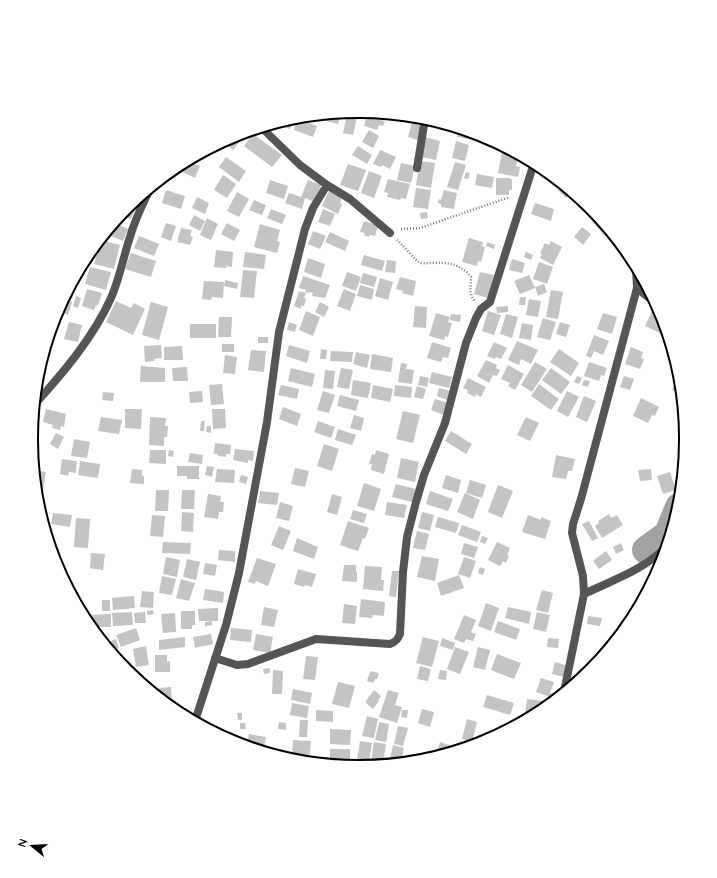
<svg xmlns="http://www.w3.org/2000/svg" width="717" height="878" font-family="Quicksand,sans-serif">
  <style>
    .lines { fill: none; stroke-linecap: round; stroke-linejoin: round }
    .river { stroke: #a3a3a3; stroke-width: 28 }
    .building { fill: #c4c4c4 }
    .path { stroke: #777; stroke-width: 2.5; stroke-dasharray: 1 2; stroke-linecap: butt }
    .street { stroke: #555; stroke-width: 8 }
    .rim { fill: none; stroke: #000; stroke-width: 2 }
  </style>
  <rect width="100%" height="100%" fill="#fff"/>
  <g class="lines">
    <path class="river" d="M646,550l22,-16 11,-27"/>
  </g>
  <path class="building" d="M368,112l14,2 -2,6 5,1 -2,5 -4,-1 -2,5 -13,-4z
    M342,113l-4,11 -12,-3 2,-7z
    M347,115l10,2 -4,18 -10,-2z
    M294,118l-4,11 -13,-5 1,-1z
    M297,119l20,7 -4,11 -19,-7z
    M413,119l10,3 -5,18 -10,-3z
    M458,129l12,3 -1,7 -12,-2z
    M369,130l10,6 -6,12 -11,-6z
    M247,132l-14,18 -10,-8 10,-6z
    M253,134l29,21 -10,12 -28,-21z
    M425,137l15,4 -4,19 -15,-3z
    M456,141l13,4 -4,16 -13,-3z
    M358,146l14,9 -5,9 -15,-9z
    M380,150l16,7 -6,12 -8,-4 -1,2 -8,-3z
    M502,152l16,4 -2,10 4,1 -2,10 -20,-4z
    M202,153l-5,10 -7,-3z
    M226,157l20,14 -7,11 -20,-15z
    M187,161l13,5 -5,12 -13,-6z
    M420,161l15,2 -4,25 -15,-3z
    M455,162l11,3 -8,25 -11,-3z
    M401,163l14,3 -4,17 -14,-3z
    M348,164l18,6 -8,21 -18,-6z
    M369,171l13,5 -8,22 -13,-5z
    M466,172l4,1 -2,6 -4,-1z
    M477,174l17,3 -2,11 -17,-3z
    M223,175l13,9 -9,14 -13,-8z
    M496,178h13l3,2v10h-3v5h-13z
    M388,179l22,5 -4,15 -5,-1 -1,2 -13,-3 1,-4 -4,-1z
    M270,180l18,6 -4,13 -18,-6z
    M308,180l13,5 -7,17 -9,-4 -3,11 -17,-6 4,-10 12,4z
    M563,185l10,8 -7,5 -8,-8z
    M416,188l15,2 -3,19 -15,-2z
    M166,190l19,6 -4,13 -19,-6z
    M444,190l13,3 -3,16 -13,-2v-3l-3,-1 1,-4 2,1z
    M329,191l13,6 -2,6 2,1 -4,10 -16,-8z
    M237,192l12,7 -10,18 -12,-6z
    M197,197l12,6 -4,11 -13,-6z
    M580,199l10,8 -4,4 -8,-9z
    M254,200l12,5 -4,10 -13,-5z
    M535,203l19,6 -3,12 -20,-7z
    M131,204l5,2 -5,13 -10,-4z
    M271,209l15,6 -4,9 -15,-6z
    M323,209l12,5 -5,12 -12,-4z
    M427,212l1,6 -7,1 -1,-6z
    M194,215l11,6 -5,10 -11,-6z
    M597,216l13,15 -5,5 -13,-15z
    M207,218l11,6 -7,16 -11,-5z
    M364,221l14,4 -3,11 -5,-1 -1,2 -5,-2 1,-2 -5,-1z
    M114,223l14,6 -5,12 -18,-7z
    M166,223l10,3 -5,15 -10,-4z
    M227,223l13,7 -6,11 -13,-7z
    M260,224l20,6 -3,11 3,1 -3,11 -23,-6z
    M582,227l9,7 -8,11 -9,-8z
    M181,228l11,2 -2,6 3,1 -3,8 -13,-3z
    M313,231l13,5 -6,13 -12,-5z
    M330,232l19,9 -4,10 -20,-9z
    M139,236l20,8 -5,12 -20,-8z
    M469,238l14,4 -1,4 3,1 -4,15 -3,-1 -1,5 -15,-4z
    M101,240l19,5 -6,24 -20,-5z
    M551,241l11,6 -9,18 -13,-7 2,-4 -2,-1 5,-10 4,2z
    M487,242l8,3 -1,4 -8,-3z
    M216,250l17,2 -1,15 -6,-1v2l-12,-1z
    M245,252l21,3 -2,14 -21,-2z
    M526,252l7,3 -2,5 -7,-3z
    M131,253l25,8 -5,16 -26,-8z
    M364,255l21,6 -3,10 -21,-6z
    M308,258l17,6 -4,14 -17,-6z
    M512,259l13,4 -3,10 -13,-3z
    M387,260l9,1 -1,12 -10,-1z
    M539,262l14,5 -6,17 -14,-5z
    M81,266l3,1 -5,15 -5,-2z
    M90,267l21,5 -5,18 -21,-6z
    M243,270l14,1 -3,27 -14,-1z
    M347,272l14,5 -5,14 -14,-5z
    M480,272l14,3 -6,23 -14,-4z
    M363,273l14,4 -3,10 -14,-4z
    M529,275l6,13 -15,6 -6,-13z
    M303,276l27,9 -5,13 -13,-2 1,-3 -3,-1 -1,1 -4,-1 1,-2 -7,-2z
    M400,277l16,4 -3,15 -11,-3 1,-2 -7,-2z
    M380,278l13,4 -5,18 -13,-4z
    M225,280l13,3 -1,6 -13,-3z
    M204,281l20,1 -1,16 -11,-1 -1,3 -9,-1z
    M544,284l3,8 -9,4 -3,-9z
    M360,285l14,4 -2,11 -15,-4z
    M71,286l4,2 -3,11 -7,-2z
    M87,289l15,4 -4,12h-2l-2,5 -12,-4z
    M344,289l12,5 -6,17 -13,-5z
    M551,290l12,2 -5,27 -12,-2z
    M299,291l7,2 -2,5 2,1 -2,7h-3v3l-7,-3z
    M76,296l5,2 -3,10 -5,-2z
    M520,297h6l-1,8h-6z
    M529,299l12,2 -3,16 -12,-2z
    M66,300l6,2 -4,13 -6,-2z
    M116,301l15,7 3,-5 11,6 -12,26 -27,-13z
    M151,302l17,5 -9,33 -17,-5z
    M320,302l9,5 -5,10 -9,-5z
    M415,306l12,1 -1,21 -13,-1z
    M508,306v6l-11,1 -1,-6z
    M306,311l14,6 -7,19 -14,-6z
    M488,311l13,4 -7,20 -12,-4z
    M652,311l10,5 4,15 -2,4 -19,-9z
    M436,313l14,4 -2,5 4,1 -4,14 -3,-1 -1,4 -15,-4z
    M603,313l14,4 -5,17 -15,-5z
    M451,314l10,1 -1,7 -10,-2z
    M506,314l12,3 -6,21 -12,-4z
    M219,317h13l-1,20h-13z
    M55,318l6,2 -1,6 -7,-2z
    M543,318l13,4 -6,18 -13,-3z
    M69,322l13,3 -4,17 -14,-3z
    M289,322l8,3 -2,7 -8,-2z
    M560,322l10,3 -4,12 -10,-3z
    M522,323l11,2 -2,15 -12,-2z
    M190,324h26v14h-26z
    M594,335l15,6 -6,14 -9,-4 -3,7 -5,-2z
    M258,337h10v6h-10z
    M517,341l21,9 -7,14 -10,-5 -2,6 -11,-5z
    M432,342l19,6 -3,10 -5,-1 -2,5 -14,-4z
    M494,342l13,6 -6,11 -5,-2 -1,2 -8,-3z
    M222,344h12v8h-12z
    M161,345l1,13 -8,1v2l-9,1 -1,-16z
    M289,345l21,6 -3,12 -21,-7z
    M182,346l1,14h-19v-13z
    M631,347l12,5 -2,6 3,1 -4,10 -15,-5z
    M321,349l6,1 -1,9h-6z
    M559,349l20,14 -8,13 -21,-14z
    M251,350l15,1 -2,21 -16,-2z
    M331,351l22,1 -1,10 -22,-1z
    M356,352l14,3 -3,13 -14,-4z
    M372,354l21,4 -2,14 -21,-3z
    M225,355l12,2 -2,17 -12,-1z
    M486,360l11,5 -1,3 4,2 -3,6 -4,-1 -4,8 -12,-7z
    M535,362l12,7 -15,23 -11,-7z
    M589,362l18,6 -3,8 -3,-1 -2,6 -15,-5z
    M401,363l6,1 -1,5 8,1 -2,14 -14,-2z
    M508,365l16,9 -9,16 -7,-4 2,-3 -9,-4z
    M141,366l24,2v14h-25z
    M187,367l1,14h-15l-1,-13z
    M291,368l24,6 -3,13 -24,-6z
    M341,368l12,2 -4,19 -12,-2z
    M551,368l19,14 -9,12 -19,-14z
    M325,370l10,1 -2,18 -10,-1z
    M432,372l20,5 -3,11 -20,-5z
    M679,373l1,2 2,19 -10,-4z
    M420,376l9,2 -2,9 -9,-2z
    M577,376l5,2 -3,6 -5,-2z
    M624,376l10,3 -4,11 -10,-3z
    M468,378l18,9 -5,10 -5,-3 -1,3 -8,-4 1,-3 -5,-2z
    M353,380l18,3 -3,15 -17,-3z
    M584,380l6,1 -2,6 -6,-2z
    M222,384l2,20 -13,1 -2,-20z
    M539,384l20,15 -8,11 -20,-14z
    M281,385l18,4 -2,10 -19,-4z
    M373,385l20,4 -3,13 -19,-4z
    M395,385l17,2 -1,11 -17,-2z
    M417,386l9,3 -3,10 -9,-2z
    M439,388l11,3 -3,9 -10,-4z
    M202,391l1,11 -13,1 -1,-11z
    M323,391l12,4 -6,18 -12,-3z
    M567,391l12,6 -11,20 -11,-6z
    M103,392l11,1 -1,8 -11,-1z
    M340,395l19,5 -3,11 -19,-5z
    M584,396l12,5 -9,21 -11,-5z
    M641,398l18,9 -4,9 -3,-1 -4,8 -15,-7z
    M435,399l13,4 -4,12 -13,-5z
    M283,407l18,7 -4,12 -18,-7z
    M46,409l20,5 -2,13 -3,-1 -1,4 -8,-2 1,-3 -10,-3z
    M125,409h17l-1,20 -16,-1z
    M212,409h13l1,19 -13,1z
    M403,411l17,4 -7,28 -17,-4z
    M354,415l10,3 -3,13 -11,-3z
    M101,417l21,3 -3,14 -21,-3z
    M150,417l16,1 -1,8h3l-1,11h-3v9l-15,-1z
    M526,417l13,6 -9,18 -13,-6z
    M201,421h4l-1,10h-4z
    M318,421l17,6 -4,11 -17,-6z
    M207,426h4v7l-5,-1z
    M338,429l18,6 -4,10 -17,-5z
    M451,431l21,13 -6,10 -21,-13z
    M56,433l8,4 -6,12 -8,-5z
    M74,439l16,3 -3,16 -16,-2z
    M215,443l16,2 -1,9h-4v3l-8,-1v-2h-4z
    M324,444l15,5 -7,22 -15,-5z
    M235,449l19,2 -1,10 -5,-1v3l-15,-3z
    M150,450h16v14l-17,-1z
    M169,450l5,1 -1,6 -5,-1z
    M376,450l13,4 -5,20 -13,-4 1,-6h-3l3,-10 3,1z
    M190,453l13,2 -1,9 -14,-2z
    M556,455l19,4 -3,12h-4l-2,8 -14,-2z
    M401,458l18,4 -4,20 -18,-4z
    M62,459l15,2 -1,12 -7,-1 -1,4 -8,-2z
    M80,461l20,3 -2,14 -20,-3z
    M177,466h22v13h-12v-3h-10z
    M207,466l7,1 -2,10 -7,-2z
    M295,468l14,3 -4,16 -14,-3z
    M132,469l10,1v6h2v8l-14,-1z
    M217,469l18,1 -1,13 -19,-1z
    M651,469l1,11 -12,1 -2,-11z
    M34,470l12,2 -3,17 -7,-1z
    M670,472l6,18 -13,4 -6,-18z
    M241,475l7,2 -2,7 -7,-2z
    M446,475l15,5 -3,13 -16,-5z
    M470,480l16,5 -4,13 -16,-5z
    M364,483l17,6 -7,22 -17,-5z
    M396,484l20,5 -4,13 -20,-5z
    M498,485l15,6 -11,27 -14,-6z
    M156,490h13l-1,21h-13z
    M182,490h13l-1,19h-13z
    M260,491l19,2 -2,12 -19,-2z
    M430,491l23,8 -5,12 -22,-7z
    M465,493l15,7 -7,19 -16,-7z
    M208,494l13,2 -1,6h4l-1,10h-4l-1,7 -14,-2z
    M332,494l10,3 -5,18 -10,-3z
    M280,502l13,4 -4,15 -13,-3z
    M387,502l20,3 -3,13 -19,-3z
    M353,510l14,4 -3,9 -14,-4z
    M182,512l12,1 -1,19 -12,-1z
    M422,512l12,3 -4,16 -12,-3z
    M53,513l19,2 -2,12 -19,-3z
    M609,514l2,4 6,-3 6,10 -21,13 -7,-12 4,-3 -1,-2z
    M152,515l13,1 -2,21 -13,-1z
    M528,515l13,5v-3l10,4 -6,18 -23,-7z
    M438,517l21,6 -3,10 -21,-6z
    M76,518l14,1 -2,29 -14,-1z
    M348,521l21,7 -4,11 -2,-1 -5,13 -18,-6z
    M589,521l9,17 -6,3 -10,-17z
    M462,525l19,7 -4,10 -19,-7z
    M279,526l12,5 -8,19 -12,-5z
    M417,531l12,3 -4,16 -12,-2z
    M482,536l6,2 -3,6 -5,-2z
    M297,538l21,9 -4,12 -21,-8z
    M163,542l28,1 -1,11 -28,-1z
    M497,542l13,6 -3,7 2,1 -3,7 -3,-2 -3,5 -12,-6z
    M464,543l14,4 -4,11 -13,-4z
    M621,543l3,7 -8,4 -3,-7z
    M219,550l16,1v11l-17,-2z
    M606,551l6,9 -13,9 -6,-8z
    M91,553l14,1 -2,16 -13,-2z
    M422,556l17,3 -4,22 -18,-4z
    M166,557l14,3 -3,17 -14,-3z
    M464,557l12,4 -6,17 -12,-4z
    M257,558l19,6 -8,22 -12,-5 -1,3 -7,-2z
    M187,559l13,3 -4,18 -13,-3z
    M205,563l12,2 -2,11 -12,-2z
    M344,565h12v7h1v10l-15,-1z
    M365,566l17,1 -1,13h3l-1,11 -20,-2z
    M480,567l5,2 -2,6 -5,-2z
    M298,569l18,5 -4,13 -7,-2 -1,2 -10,-3z
    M392,571h7l-3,26 -7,-1z
    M459,575l5,13 -23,8 -4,-13z
    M162,576l14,3 -4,16 -13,-2z
    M181,579l14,4 -6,18 -13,-3z
    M205,589l19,3 -1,11 -20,-3z
    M542,590l11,3 -5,20 -12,-3z
    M142,591l12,1 -1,16 -13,-1z
    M134,596l1,12 -22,2 -1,-12z
    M361,599l24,3 -1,14 -11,-1 -1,3 -13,-1z
    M102,600h8v11h-8z
    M486,603l13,5 -8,23 -13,-5z
    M344,604l13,2 -2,18 -13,-1z
    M264,607l14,3 -4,17 -13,-2z
    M508,607l23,5 -2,12 -24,-6z
    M218,608v13h-19l-1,-12z
    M153,610l1,4 -7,1v-4z
    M181,611h14v14h-3v4h-11z
    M132,612l1,13 -20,1 -1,-13z
    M145,612l1,11h-11l-1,-10z
    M537,612l13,3 -4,17 -13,-3z
    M175,613l1,19 -13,1 -2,-19z
    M111,614v13h-20l-2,-2v-10z
    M464,615l12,5 -5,12 5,2 -3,7 -7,-2 -2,4 -10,-4z
    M588,616l14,2 -2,8 -13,-2z
    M212,621v4l-7,1v-4z
    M498,621l22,8 -4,11 -22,-8z
    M136,628l4,12 -19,7 -5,-12z
    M231,628l21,2 -1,12 -21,-2z
    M211,634l2,10 -18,4 -2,-11z
    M256,634l17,3 -3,16 -17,-3z
    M185,637v10l-26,3v-10z
    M423,637l16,4 -7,26 -16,-4z
    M442,638l13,5 -2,7 -13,-4z
    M548,638l11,1 -1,9 -11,-1z
    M116,639l3,9 -8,3 -5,-8z
    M146,646l3,19 -13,2 -3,-18z
    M455,647l14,5 -9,22 -13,-5z
    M478,647l12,3 -5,20 -12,-3z
    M497,654l24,9 -7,16 -23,-9z
    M155,655h12v7l3,-1v11h-15z
    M306,656l12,1 -3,23 -12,-1z
    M128,661v10l-8,-9z
    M555,662l13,4 -4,11 -12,-3z
    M420,666l11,3 -3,12 -11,-2z
    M270,668v5l-6,1 -1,-5z
    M273,670l10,1 -1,23h-10z
    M440,670l7,1 -1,9 -8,-1z
    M370,671l9,2 -2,6h-2l-2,4 -6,-2z
    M541,678l13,4 -4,11 5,1 -2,4 -17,-6z
    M338,682l17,4 -6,22 -17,-4z
    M171,687l1,17h-4l-8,-6 -1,-10z
    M293,689l19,4 -2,11 -19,-4z
    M374,690l7,6 -3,4 1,1 -6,8 -8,-7z
    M388,690l11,3 -4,12 7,2 -5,16 -18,-6z
    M487,695l27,8 -4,12 -27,-8z
    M527,699l16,2 -1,9 -10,6 -7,-1z
    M292,703l17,3 -2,12 -17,-3z
    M422,709l12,3 -4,15 -12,-4z
    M316,710l17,1v11l-17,-1z
    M402,710h6l-1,8 -6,-1z
    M237,713h5v7h-4z
    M367,716l11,3 -4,19 -12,-2z
    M467,719l10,3 -5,20 -10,-3z
    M300,720h8l-1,17h-8z
    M279,722l7,1v7l-8,-1z
    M379,722l10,2 -3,18 -11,-2z
    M240,723h5l1,6h-6z
    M398,726l10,2 -5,18 -9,-2z
    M330,729l21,1 -1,15 -20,-1z
    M249,734l17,3 -2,9h-4l-1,2 -12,-4z
    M224,735l15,1v7l-15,-6z
    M293,740l18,1 -2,21 -17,-3z
    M360,741l12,2 -3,19 -12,-2z
    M460,741l13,4 -16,5z
    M374,742l12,2 -3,19 -12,-2z
    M440,742l12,4 -2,6 -14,4z
    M393,745l11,3 -3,14 -12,1z
    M330,749h20v14l-20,-1z
    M314,758h13v5l-13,-1z"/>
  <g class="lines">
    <path class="path" d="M401,229l19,-1 90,-31
      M397,240c4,3 19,21 22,22 4,2 8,1 12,1 17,-1 30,1 40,14 0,9 -3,17 4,24"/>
    <path class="street" d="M262,128l38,37 27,20 23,14 40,34
      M417,168l8,-49
      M637,288l18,15
      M34,405c29,-32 59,-67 77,-107 8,-18 12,-39 18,-58 5,-18 13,-35 21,-51
      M584,594c29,-14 60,-24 83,-48
      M215,658l22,7 11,-1 68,-25 74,5c6,-2 8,-5 10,-10l3,-62 4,-35 9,-35 8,-27 21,-52 21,-80 10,-25 5,-9 9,-7 44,-139
      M564,692l20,-98 -1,-18 -11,-43 1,-9 8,-25 56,-211 -1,-21
      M195,721l31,-96 13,-52 28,-151 12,-90 26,-103 8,-21 14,-23"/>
  </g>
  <path d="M0 0H717V878H0ZM358 118H359A320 320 0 0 1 679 438V440A320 320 0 0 1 359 760H358A320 320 0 0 1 38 440V438A320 320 0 0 1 358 118Z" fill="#fff" fill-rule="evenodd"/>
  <path class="rim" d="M358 118H359A320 320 0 0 1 679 438V440A320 320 0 0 1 359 760H358A320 320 0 0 1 38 440V438A320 320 0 0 1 358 118Z"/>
  <g transform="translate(32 846) rotate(288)" stroke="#ffffff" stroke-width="3" paint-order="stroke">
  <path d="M0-3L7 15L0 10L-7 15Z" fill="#000000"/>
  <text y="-6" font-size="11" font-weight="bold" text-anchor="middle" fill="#000000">N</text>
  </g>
</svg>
